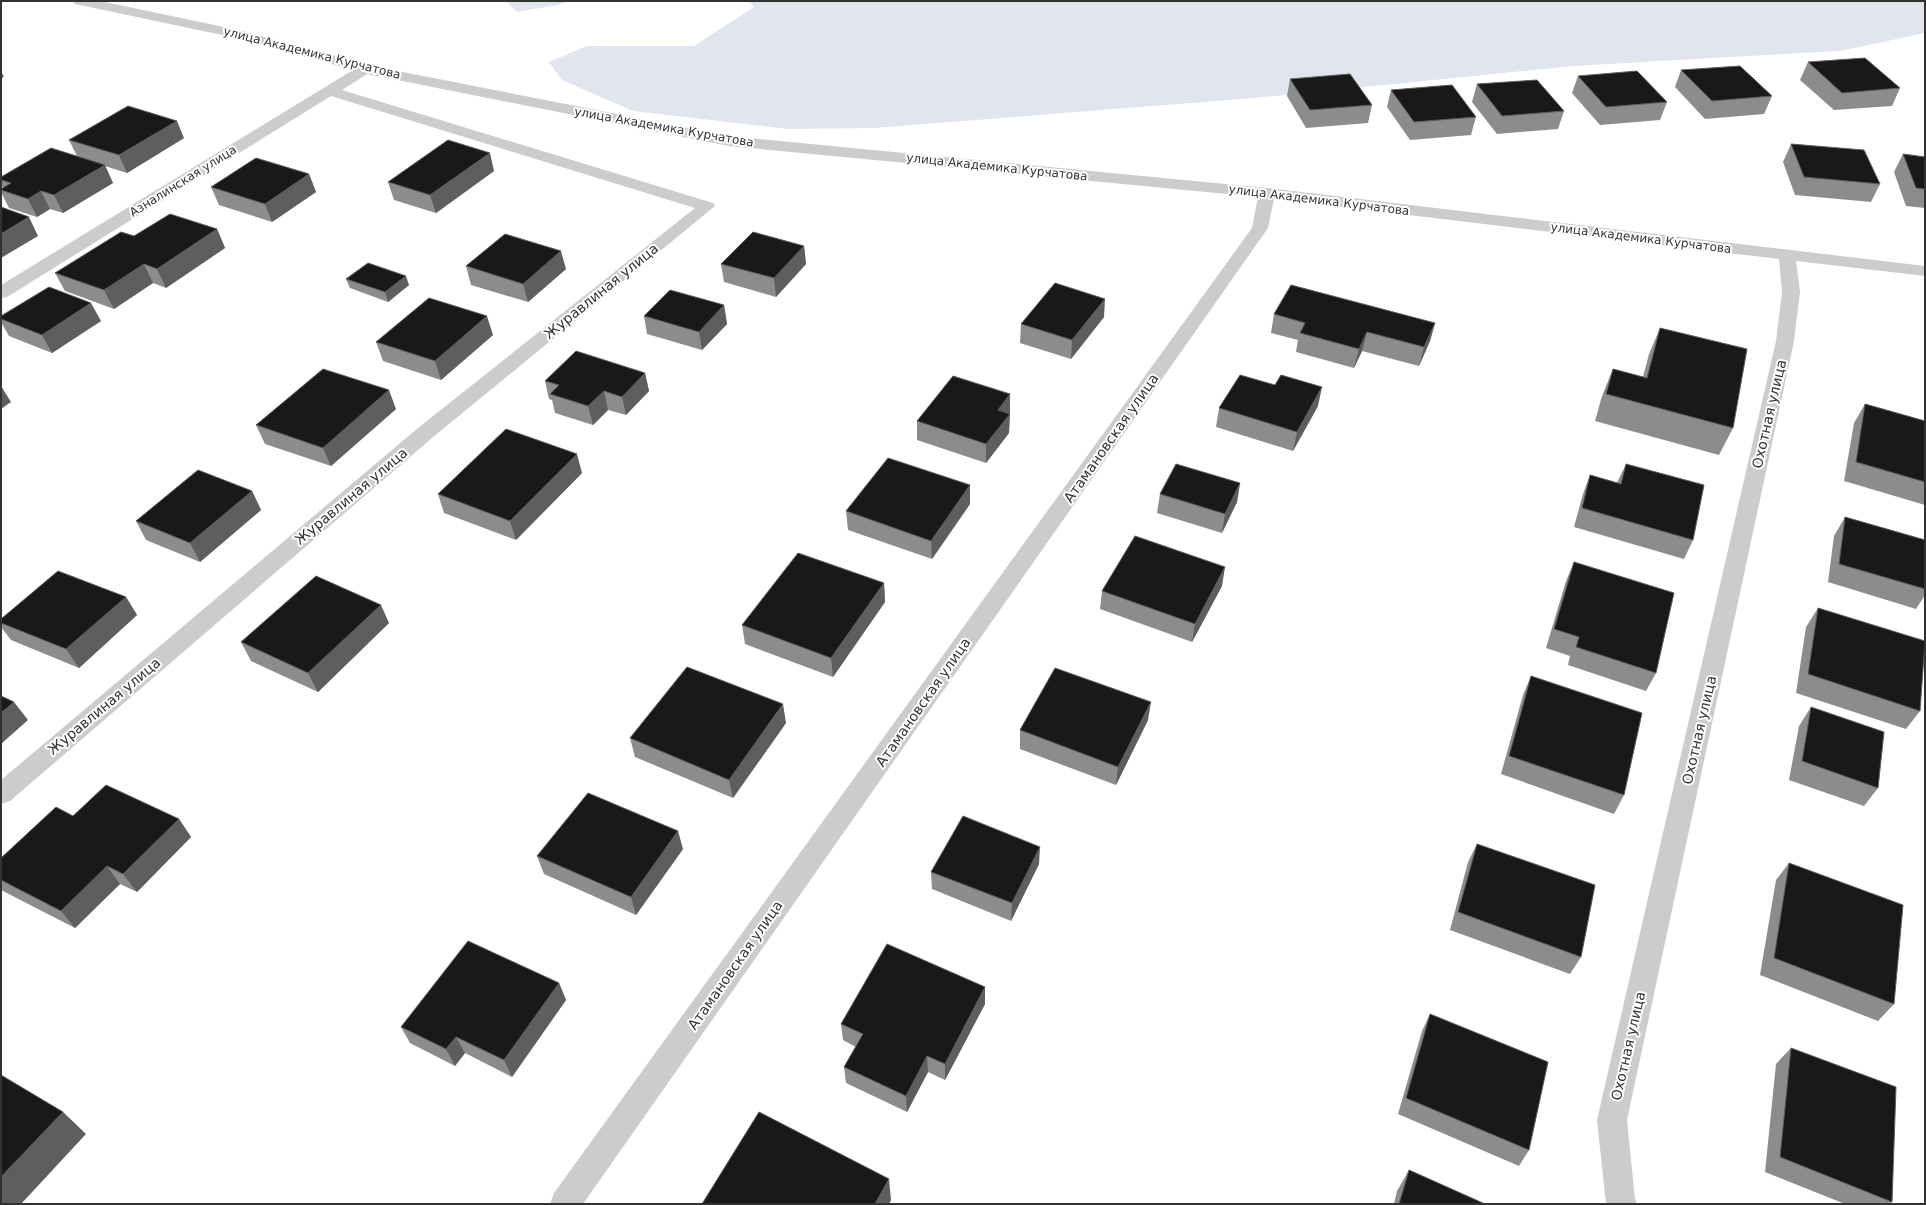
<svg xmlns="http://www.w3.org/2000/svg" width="1926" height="1205" font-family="'DejaVu Sans',sans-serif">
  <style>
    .green { fill: #e1e5ee }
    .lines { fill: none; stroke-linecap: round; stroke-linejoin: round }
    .street { fill: #ccc; fill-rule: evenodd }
    .wall { fill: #8c8c8c }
    .shaded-wall { fill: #5e5e5e }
    .building { fill: #191919; stroke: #5e5e5e }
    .labels { text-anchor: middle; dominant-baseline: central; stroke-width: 4; stroke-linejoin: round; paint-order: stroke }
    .far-street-label { font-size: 12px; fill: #323232; stroke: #fff }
    .street-label { font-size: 14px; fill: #323232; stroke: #fff }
  </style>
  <rect width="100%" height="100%" fill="#fff"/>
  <path class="green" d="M506,1h62l-10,4 -41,7z
    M749,1h1176v32l-85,18 -267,15 -318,32 -381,30 -86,1 -155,-18 -71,-31 -13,-18 38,-16h107l60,-39z"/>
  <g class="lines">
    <path class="street" d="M73,1h27l143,30 124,34 362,71 538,52 658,78v10l-129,-15 4,31 -6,49 -167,779 8,79 2,5h-31l-9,-84 179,-779 6,-49 -3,-33 -505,-60 -6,29 -685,976h-33l4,-11 698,-965 6,-31 -529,-51 -362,-72 -25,16 371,113 2,3 -283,232 -422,363 -9,3v-24l417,-352 277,-220 -364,-112 -324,201 -6,1v-13l352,-215 -112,-31 -161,-34 -5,-1z"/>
  </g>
  <path class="wall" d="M1808,62l92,26 -8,18 -58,4 -34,-30z
    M1681,70l91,26 -8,18 -59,5 -30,-32z
    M1578,76l89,26 -7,18 -60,5 -28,-32z
    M1290,79l82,26 -4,18 -62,5 -19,-32z
    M1477,84l87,27 -6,18 -61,5 -25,-32z
    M1391,90l85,27 -5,18 -61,5 -23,-33z
    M184,138l-57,35 -22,-7 8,17 -50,30 -13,-4 -13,8 -28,-9 -8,-16v-3l2,-1 -2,-4v-7l76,-21 -8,-16z
    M1791,144l89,40 -9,18 -76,-7 -12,-33z
    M1903,154l22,3v51l-19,-2 -12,-34z
    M494,171l-58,42 -42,-13 -6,-18z
    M309,174l7,18 -44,30 -53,-17 -8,-18z
    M217,229l8,19 -59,40 -13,-5 -39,26 -49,-18 -10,-18 79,-37z
    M804,246l2,18 -30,33 -52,-15 -3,-18z
    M466,266l100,3 -38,33 -57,-17z
    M346,279l63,6 -21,17 -38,-14z
    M724,305l3,19 -25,26 -55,-16 -3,-18z
    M1274,314l161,9 -5,18 -11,25 -57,-15 -8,17 -58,-16 2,-12 -27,-7z
    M1,316l100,5 -49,32 -43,-17 -8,-14z
    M1104,317l-33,42 -51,-16 1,-19z
    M1660,328l73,100 -14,27 -124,-34 7,-25 11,-27 30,8 6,-23z
    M493,335l-52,45 -58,-19 -7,-19z
    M645,373l4,18 -23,24 -18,-5 -15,15 -38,-12 -3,-13 -3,-1 -4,-18z
    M1010,394l-1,39 -23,30 -69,-23v-19z
    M1865,404l60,17v84l-81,-24 10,-58z
    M1318,406l-25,45 -77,-24 3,-19z
    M396,409l-65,57 -66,-22 -9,-19z
    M1626,464l67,76 -9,19 -110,-32 9,-33 7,-19 27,8z
    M582,473l-66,67 -72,-27 -6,-19z
    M1240,483l-3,19 -15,31 -65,-20 3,-19z
    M970,485v19l-38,55 -84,-29 -2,-19z
    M252,491l9,19 -61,52 -54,-22 -10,-19z
    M1845,517l80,23v55l-9,14 -88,-27 6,-46z
    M1574,562l82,111 -10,18 -78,-26 2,-9 -24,-8 20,-67z
    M884,583l1,19 -52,75 -88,-33 -3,-19z
    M1222,586l-30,56 -92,-33 2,-18z
    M126,597l11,18 -58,53 -68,-28 -10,-13v-8z
    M1818,608l102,103 -14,18 -110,-36 10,-66z
    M389,623l-71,69 -67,-31 -10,-19z
    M1531,676l93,119 -10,19 -113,-40 22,-79z
    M1811,707l67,81 -14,18 -75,-26 10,-54z
    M1148,720l-32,65 -96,-36v-19z
    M786,723l-53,75 -98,-41 -5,-19z
    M73,816l106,3 12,18 -54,55 -17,-8 -45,44 -74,-38v-32z
    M1477,844l104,113 -11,17 -120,-44 18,-68z
    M683,849l-47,66 -92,-41 -7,-18z
    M1789,863l105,141 -16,17 -118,-46 16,-95z
    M1039,864l-28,57 -79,-32 -1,-17z
    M559,983l7,17 -54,77 -47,-24 -10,13 -45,-23 -9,-16z
    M985,1004l-40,76 -17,-8 -21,40 -61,-29 -2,-16 12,-20 -13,-7 -2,-16z
    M1430,1014l99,136 -10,16 -121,-52 24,-83z
    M1791,1048l101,154 -3,2h-44l-80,-32 11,-108z
    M1409,1170l76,34h-91l3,-13z"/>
  <path class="shaded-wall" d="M1,71l3,6 -3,1z
    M177,121l7,17 -57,35 -8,-18z
    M490,153l4,18 -58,42 -6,-18z
    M105,165l8,18 -50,30 -9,-18z
    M309,174l7,18 -44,30 -7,-18z
    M41,191l9,18 -13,8 -9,-18z
    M29,217l9,19 -37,22v-24z
    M217,229l8,19 -59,40 -9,-19z
    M804,246l2,18 -30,33 -2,-19z
    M561,251l5,18 -38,33 -5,-18z
    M144,264l9,19 -39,26 -10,-19z
    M406,276l3,9 -21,17 -3,-10z
    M1105,299l-1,18 -33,42 1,-19z
    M91,303l10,18 -49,32 -10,-18z
    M724,305l3,19 -25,26 -3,-18z
    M487,316l6,19 -52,45 -6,-19z
    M1435,323l-5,18 -11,25 5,-19z
    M1367,332l-5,19 -8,17 5,-19z
    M645,373l4,18 -23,24 -4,-18z
    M1,386l10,16 -10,7z
    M1322,387l-4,19 -25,45 4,-19z
    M389,390l7,19 -65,57 -8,-18z
    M604,391l4,19 -15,15 -5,-19z
    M1010,394v19l-12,16v-19z
    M1010,414l-1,19 -23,30v-19z
    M577,454l5,19 -66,67 -6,-19z
    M1240,483l-3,19 -15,31 3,-19z
    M970,485v19l-38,55 -1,-18z
    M252,491l9,19 -61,52 -10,-19z
    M1225,567l-3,19 -30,56 3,-18z
    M884,583l1,19 -52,75 -2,-19z
    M126,597l11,18 -58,53 -13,-19z
    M381,605l8,18 -71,69 -10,-19z
    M14,702l14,18 -27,24v-31z
    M1151,702l-3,18 -32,65 2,-18z
    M783,704l3,19 -53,75 -4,-18z
    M179,819l12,18 -54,55 -14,-18z
    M678,831l5,18 -47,66 -5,-18z
    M1040,847l-1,17 -28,57 1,-18z
    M107,866l13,18 -45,44 -14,-17z
    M559,983l7,17 -54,77 -8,-17z
    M985,987v17l-40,76v-16z
    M456,1037l9,16 -10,13 -9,-17z
    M927,1056l1,16 -21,40 -1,-16z
    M63,1112l23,22 -65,70h-20v-27z
    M889,1179l2,21 -2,4h-14z"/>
  <path class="building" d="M1865,58l35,30 -58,5 -34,-31z
    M1740,66l32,30 -60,5 -31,-31z
    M1637,71l30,31 -61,5 -28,-31z
    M1350,74l22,31 -62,5 -20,-31z
    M1537,80l27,31 -62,5 -25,-32z
    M1452,85l24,32 -62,5 -23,-32z
    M128,106l49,15 -58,34 -50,-15z
    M448,140l42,13 -60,42 -42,-13z
    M1791,144l73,6 16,34 -76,-7z
    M51,148l54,17 -51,30 -13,-4 -13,8 -27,-9v-1l10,-6 -10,-3v-3z
    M1903,154l22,3v32l-9,-1z
    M256,158l53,16 -44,30 -54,-17z
    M1,207l28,10 -28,17z
    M170,214l47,15 -60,40 -13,-5 -40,26 -49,-17 66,-41 13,4z
    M753,232l51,14 -30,32 -53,-14z
    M505,234l56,17 -38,33 -57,-18z
    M368,263l38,13 -21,16 -39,-13z
    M1055,283l50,16 -33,41 -51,-16z
    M1291,285l144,38 -11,24 -57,-15 -8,17 -59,-16 5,-10 -31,-9z
    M49,287l42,16 -49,32 -41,-16v-3z
    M670,290l54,15 -25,27 -55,-16z
    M429,298l58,18 -52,45 -59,-19z
    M1660,328l87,21 -14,79 -127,-34 7,-25 34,9z
    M576,351l69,22 -23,24 -18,-6 -16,15 -38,-12 9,-9 -14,-4z
    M323,369l66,21 -66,58 -67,-23z
    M1240,375l35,10 6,-10 41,12 -25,45 -78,-24z
    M953,376l57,18 -12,16 12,4 -24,30 -69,-23z
    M1865,404l60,17v61l-69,-20z
    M506,429l71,25 -67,67 -72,-27z
    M888,458l82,27 -39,56 -85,-30z
    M1176,464l64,19 -15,31 -65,-20z
    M1626,464l78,21 -11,55 -111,-32 8,-33 31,9z
    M198,470l54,21 -62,52 -54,-22z
    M1845,517l80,23v49l-86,-25z
    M1135,536l90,31 -30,57 -93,-33z
    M798,553l86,30 -53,75 -89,-33z
    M1574,562l100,31 -18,80 -80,-26 3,-10 -25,-8z
    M58,571l68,26 -60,52 -65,-26v-4z
    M316,576l65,29 -73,68 -67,-31z
    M1818,608l107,33 -5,70 -112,-37z
    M687,667l96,37 -54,76 -99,-42z
    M1055,668l96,34 -33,65 -98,-37z
    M1531,676l111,37 -18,82 -115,-39z
    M1,696l13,6 -13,11z
    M1811,707l73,25 -6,56 -76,-27z
    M106,785l73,34 -56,55 -16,-8 -46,45 -60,-31v-22l55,-51 17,9z
    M588,793l90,38 -47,66 -94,-41z
    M963,816l77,31 -28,56 -81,-31z
    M1477,844l118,41 -14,72 -123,-45z
    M1789,863l114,42 -9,99 -120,-46z
    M468,941l91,42 -55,77 -48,-23 -10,12 -45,-22z
    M887,944l98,43 -40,77 -18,-8 -21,40 -62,-29 19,-33 -22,-10z
    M1430,1014l118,48 -19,88 -123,-52z
    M1791,1048l105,39 -4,115 -112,-45z
    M1,1075l62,37 -62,65z
    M759,1112l130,67 -14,25h-173z
    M1409,1170l76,34h-86z"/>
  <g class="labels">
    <g class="far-street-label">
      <text transform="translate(312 53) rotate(14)">улица Академика Курчатова</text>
      <text transform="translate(664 127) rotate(10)">улица Академика Курчатова</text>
      <text transform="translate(997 167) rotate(6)">улица Академика Курчатова</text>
      <text transform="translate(183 181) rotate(-32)">Азналинская улица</text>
      <text transform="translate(1319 200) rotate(7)">улица Академика Курчатова</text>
      <text transform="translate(1641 238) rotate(7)">улица Академика Курчатова</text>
    </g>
    <g class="street-label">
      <text transform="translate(601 291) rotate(-39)">Журавлиная улица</text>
      <text transform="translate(1769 414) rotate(-77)">Охотная улица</text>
      <text transform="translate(1111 438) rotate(-55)">Атамановская улица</text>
      <text transform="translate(351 496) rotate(-40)">Журавлиная улица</text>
      <text transform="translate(923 702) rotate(-55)">Атамановская улица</text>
      <text transform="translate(104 706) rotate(-40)">Журавлиная улица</text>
      <text transform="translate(1699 730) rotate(-77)">Охотная улица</text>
      <text transform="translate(735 965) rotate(-55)">Атамановская улица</text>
      <text transform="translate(1628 1046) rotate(-77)">Охотная улица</text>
    </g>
  </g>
  <rect width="1926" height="1205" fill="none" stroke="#323232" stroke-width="4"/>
</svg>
